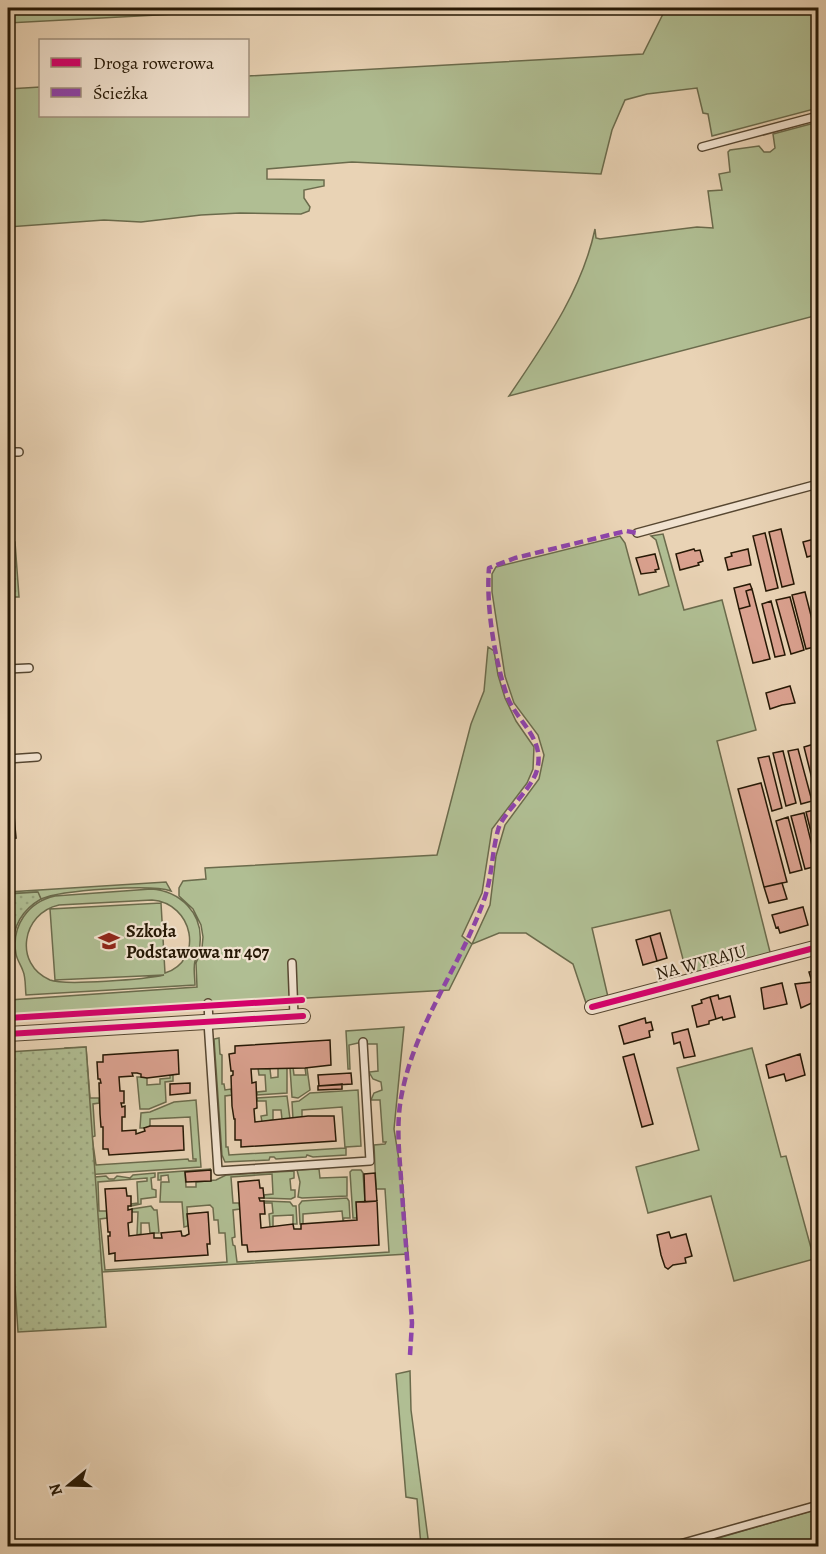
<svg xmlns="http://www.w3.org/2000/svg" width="826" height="1554" font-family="Alegreya,serif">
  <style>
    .grass { fill: #b0be93; stroke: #6b6b4c; stroke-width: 1.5; fill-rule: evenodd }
    .park { fill: url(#park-dots); stroke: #6b6b4c; stroke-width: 1.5 }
    .building { fill: #daa18f; stroke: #261805; stroke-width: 1.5 }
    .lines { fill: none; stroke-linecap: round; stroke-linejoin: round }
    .service-casing { stroke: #574731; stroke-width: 10 }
    .minor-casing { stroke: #574731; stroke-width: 16 }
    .service { stroke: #f1e2cf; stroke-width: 7 }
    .minor { stroke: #f1e2cf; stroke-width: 14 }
    .quiet { stroke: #8e44ad; stroke-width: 4.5; stroke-dasharray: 9 4.5; stroke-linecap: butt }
    .cycleway-casing { stroke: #f1e2cf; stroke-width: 10 }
    .cycleway { stroke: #d6006c; stroke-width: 6 }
    .labels { text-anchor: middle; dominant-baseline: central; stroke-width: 4.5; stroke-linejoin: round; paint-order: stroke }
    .poi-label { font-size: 18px; font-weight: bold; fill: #261805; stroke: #f1e2cf; text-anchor: start }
    .street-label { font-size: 18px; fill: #261805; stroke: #f1e2cf }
  </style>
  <defs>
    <pattern id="park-dots" width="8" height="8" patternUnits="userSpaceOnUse" patternTransform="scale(1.5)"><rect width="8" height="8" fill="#b0be93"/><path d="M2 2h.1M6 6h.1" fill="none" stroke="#97a37d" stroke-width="1.8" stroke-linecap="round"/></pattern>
  </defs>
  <rect width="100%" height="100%" fill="#e9d3b5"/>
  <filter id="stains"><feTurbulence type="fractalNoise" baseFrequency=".00333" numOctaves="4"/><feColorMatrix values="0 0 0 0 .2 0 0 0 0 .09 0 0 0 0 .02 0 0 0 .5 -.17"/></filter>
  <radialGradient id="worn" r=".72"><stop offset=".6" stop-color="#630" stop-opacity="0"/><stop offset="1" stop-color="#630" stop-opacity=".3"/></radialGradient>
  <path class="grass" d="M8,8h279l-279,15z
    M666,8h152v100l-106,28 -4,-22 -5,-1 -6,-25 -50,6 -22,6 -13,30 -11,44 -249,-12 -85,7v10l57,1v6l-20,4v8l6,9 -1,4 -8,3 -61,-1 -39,2 -60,7 -37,-2 -96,7v-138l32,-2v29h208v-40l395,-22z
    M818,122v193l-309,81c35,-52 73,-105 86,-167l1,9 4,1 97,-12 16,1 -5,-37 14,-1 -3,-16 11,-2 -2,-20 2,-2 29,-4 5,6h6l5,-4 -2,-14z
    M663,534l21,76 38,-10 34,130 -39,11 54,215 -83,22 -18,-68 -78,18 16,69 -22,6 -13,-39 -47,-31h-27l-27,11 -23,46 -441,25 1,-15 188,-13 -1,-24 6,-15 1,-11 -2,-12 -8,-16 -14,-13v-8l4,-7 23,-2 -1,-11 232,-13 34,-131 13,-33 4,-44 6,4 4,24 7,23 11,23 18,26 -1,22 -6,14 -35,46 -10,64 -20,43 10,8 18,-39 6,-49 9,-31 34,-46 5,-24 -6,-20 -24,-32 -9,-27 -13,-84v-18l4,-7 124,-31 5,7 14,52 30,-9 -13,-46 -5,-4z
    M166,882l5,9c-20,-7 -110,-1 -130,8l-4,-7 -29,2v-2z
    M151,889c29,2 52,24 49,54 0,7 -3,12 -5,18 -2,7 0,17 0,24l-169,10c-1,-7 0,-17 -3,-24 -2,-6 -6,-11 -7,-17 -5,-28 12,-52 39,-58zM152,900c41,3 53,60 13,73l-4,-70 -111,6 5,71 109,-5c-17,4 -99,11 -114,5 -37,-16 -28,-67 9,-75z
    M404,1027l-10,102 8,50 6,75 -306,18 -18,-94 22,-2 3,3h5l3,-3 13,2 3,-3 22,-2v4l-4,1 1,11 4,1v7l-15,2v5l-10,2v-2l7,-1 -1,-21 10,-1v-3l-49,4 1,29h8v7l-7,1 5,51 122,-8 -2,-29h-6l-1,-13h-4l-1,-12 -3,-3 -23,2 1,19 -4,1 -2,-25h-22l1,-20h8l-1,-7 -7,1v4h-3v-7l53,-4 -26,3 1,15h10v-5l20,-2 10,-5 68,-4v7l-4,1 1,11h4v7l-4,2 -27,-1v-3l9,-1 -1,-20 -41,3 2,26h6l1,6 -7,1 2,27 -3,1 1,7 2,1 2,16 152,-10 -4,-63h-9l-2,-44 11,-1 1,-2h-3l-3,-42h-9l3,-7 8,-3 -1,-8 -8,-3 -4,-7 9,-1 -1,-27h-10v-3l-18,4 1,24h-2l-2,-38z
    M219,1038l1,16 2,1v29h2l1,6 6,-1 1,6 -7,1 1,51h2l1,8 116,-7 -3,-41 -40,3v8l-9,1 -1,-17 7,-1 11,-8 48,-3 3,56 -15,1v8l-33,2 -6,-2 -1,2 -30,2 -2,-2h-4l-1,3 -44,2 -3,-7 -8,-116z
    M86,1047l4,51h9v5l-6,1 2,32 -3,1 4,28 92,-6 1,2h7v-2h-3l-3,-42 -40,2v9h-10l1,-15 9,-1 24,-10 22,-2 5,67 -116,8 -20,-127z
    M752,1048l29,109 5,-1 28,103 -80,22 -23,-85 -63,17 -12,-46 63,-17 -22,-82z
    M293,1067l1,8h12l-1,-7h2l3,22 -12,8 -6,-1 -2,-29z
    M258,1068l12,1 1,9 7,-1v-9h9v25l-30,2v-3l9,-1 -1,-16h-6z
    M170,1075h3v6l-8,1 1,20 -17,7h-9l-3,-32h10v8l13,-1v-5l10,-1z
    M287,1096l3,23h-8l-1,-9h-8v10l-11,2 -1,-6 6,-1 -1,-14h-9v-3z
    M319,1169l1,9 27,-1v19l-45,2 -4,-1 2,-15 -3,-12z
    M352,1170h9l2,3 2,29 -8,16h-4l-3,-46z
    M347,1198l2,3 1,17h-6l-1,3 -1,-10 -39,3v10h-3l-1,-19 3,-4z
    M264,1201l26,1 3,4h3l1,18h-4v-9l-20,1v11h-3l-1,-13 4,-1 -1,-10h-8z
    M151,1206l3,4h3l2,23h-9l-1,-10h-8v11l-4,1 1,-23h-6v-3z
    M410,1371l1,39 18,136h-8l-4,-47 -11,-2 -10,-123z
    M818,1509v37h-127z"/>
  <path class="park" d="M8,542h7l4,55h-11z
    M38,892l3,7c-19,11 -29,28 -28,51h-5v-56z
    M86,1047l20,280 -88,5 -10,-154v-126z"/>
  <path class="building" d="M781,529l13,55 -12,3 -13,-55z
    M765,533l13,55 -12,3 -13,-55z
    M818,538v16l-11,3 -4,-15z
    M694,549l1,2 5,-1 3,11 -5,2 1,2 -19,5 -4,-16z
    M748,549l3,16 -23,5 -3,-12 7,-2 -1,-3z
    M655,554l4,15 -4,1 1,2 -15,2 -5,-16z
    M750,584l2,5 -6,2 4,15 -11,3 -5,-21z
    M752,589l18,70 -17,4 -14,-54 11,-3 -4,-15z
    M805,592l13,51v3l-12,3 -14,-54z
    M790,597l14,53 -13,4 -15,-54z
    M771,601l14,54 -10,2 -13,-53z
    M790,686l5,17 -13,2 -12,4 -4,-16z
    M814,744l4,18 -1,37 -13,-52z
    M798,749l14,52 -11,3 -13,-53z
    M783,751l13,52 -10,3 -13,-53z
    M769,756l13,52 -10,3 -14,-53z
    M8,771h3l2,29 -3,1 1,7h2h-2v8l3,-1 2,23 -8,1z
    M761,783l26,99 -23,5 -26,-98z
    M818,809v51l-12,-48z
    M804,813l13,53 -12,3 -14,-53z
    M788,817l14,53 -12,3 -14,-52z
    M782,883l5,16 -18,4 -5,-16z
    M803,907l5,18 -28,8 -2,-6 -2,1 -4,-13z
    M660,933l7,25 -10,3 -7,-25z
    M650,936l7,25 -14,4 -7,-25z
    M818,970v33h-1l-1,-2 -15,7 -6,-24 17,-2 -3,-10z
    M782,983l5,21 -23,5 -3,-21z
    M718,995l1,4 11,-3 5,21 -12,3 -1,-3 -6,2 -6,-22z
    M710,997l6,22 -7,2v3l-12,3 -5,-21 10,-3 -1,-3z
    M645,1018l1,5 5,-1 2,8 -4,1 1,6 -26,7 -5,-18z
    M688,1029l7,27 -11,2 -4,-16 -6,2 -2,-11z
    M330,1040l1,25 -26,3 -54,1 1,14 4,-1 1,26 -3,1 1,13 53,-6h26l2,25 -95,6v-7h-6v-21h-1l-2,-13 -1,-30 2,-1v-4h-2l-2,-17 6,-1v-7z
    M178,1050l1,24 -32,4 -6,-1v-3l-4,-1h-5l1,3 -14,1 1,14h4v12h-3l1,4 3,-1v11h-3v14l14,-1v4l9,-3 -1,-3 6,-2h33l1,24 -75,5 -1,-6h-5v-22h-2l-1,-13 -1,-31h2l-1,-4h-2l-1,-17h6v-7z
    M634,1054l19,70 -11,3 -19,-70z
    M800,1054l5,21 -19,6 -2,-7 -15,4 -3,-13z
    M351,1073l1,11 -33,2 -1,-11z
    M190,1083v10l-20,2v-11z
    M342,1084v5l-24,1v-4z
    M211,1170v11l-25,1 -1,-10z
    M375,1173l2,28 -12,1 -1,-28z
    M259,1180l1,8h3l1,10h-5l1,3h4l1,13h-5l1,14 32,-4 1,5h7v-5l56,-4 -1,-18 21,-1 2,44 -131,7 -1,-7h-5l-4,-63z
    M126,1188l1,8h4v10h-3v4l4,-1v13l-4,1 1,13 25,-3v5h8l-1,-5 20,-2 1,5h3l4,-2 -2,-20 21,-2 2,32h-3l1,11 -93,6v-8l-6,1 -1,-18h2v-4h-2l-3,-43z
    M669,1232l2,6 15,-4 6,22 -7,2 1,5 -13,2 -5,4 -3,-2 -4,-12 -4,-20z"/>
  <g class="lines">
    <defs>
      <path id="service" d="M702,147l116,-31
        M8,452h11
        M637,533l181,-49
        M8,669l21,-1
        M8,759l29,-2
        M292,963l2,53
        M208,1003l1,19
        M208,1022l10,149 152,-10 -7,-119
        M673,1546l145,-41"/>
      <path id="minor" d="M592,1007l226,-60
        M8,1034l295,-18"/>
    </defs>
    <use href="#service" class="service-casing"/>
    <use href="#minor" class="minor-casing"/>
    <use href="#service" class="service"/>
    <use href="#minor" class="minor"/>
    <path class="quiet" d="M410,1355l2,-32c-3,-44 -7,-87 -10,-131 -2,-33 -7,-66 0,-99 14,-71 60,-129 83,-196 7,-21 7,-45 13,-67 4,-17 33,-39 39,-60 9,-33 -23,-50 -31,-77 -12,-37 -20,-88 -17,-125l26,-10 111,-27 11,2"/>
    <defs>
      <path id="cycleway" d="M592,1007l226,-60
        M8,1018l294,-18
        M8,1034l295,-18"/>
    </defs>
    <use href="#cycleway" class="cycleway-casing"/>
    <use href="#cycleway" class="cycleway"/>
  </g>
  <defs>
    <symbol id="school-bare" viewBox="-9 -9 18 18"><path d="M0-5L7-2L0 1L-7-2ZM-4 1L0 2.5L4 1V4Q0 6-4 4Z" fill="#8f2418" stroke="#f1e2cf" stroke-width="2.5" paint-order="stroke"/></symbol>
  </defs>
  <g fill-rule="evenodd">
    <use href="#school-bare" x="94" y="926" width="30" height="30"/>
  </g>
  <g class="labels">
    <g class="poi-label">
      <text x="126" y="931">Szkoła<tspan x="126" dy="21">Podstawowa nr 407</tspan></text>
    </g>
    <g class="street-label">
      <text transform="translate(701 962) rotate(-15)">NA WYRAJU</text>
    </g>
  </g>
  <rect width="826" height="1554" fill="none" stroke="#e9d3b5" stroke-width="30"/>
  <rect x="9" y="9" width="808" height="1536" fill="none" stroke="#261805" stroke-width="3"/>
  <rect x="15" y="15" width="796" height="1524" fill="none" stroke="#261805" stroke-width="1.5"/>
  <rect x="39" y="39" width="210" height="78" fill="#f1e2cf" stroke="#a0917e" stroke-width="1.5"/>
  <rect x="51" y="58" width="30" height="9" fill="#d6006c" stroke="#a0917e" stroke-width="1.5"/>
  <text x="93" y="69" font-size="18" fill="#261805">Droga rowerowa</text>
  <rect x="51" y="88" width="30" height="9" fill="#8e44ad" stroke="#a0917e" stroke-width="1.5"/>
  <text x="93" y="99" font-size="18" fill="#261805">Ścieżka</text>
  <g transform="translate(69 1485) rotate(251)" stroke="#f1e2cf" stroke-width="4.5" paint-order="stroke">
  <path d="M0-4.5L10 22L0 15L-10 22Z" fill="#261805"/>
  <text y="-9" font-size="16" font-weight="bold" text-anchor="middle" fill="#261805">N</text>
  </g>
  <rect width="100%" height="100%" filter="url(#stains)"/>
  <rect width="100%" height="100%" fill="url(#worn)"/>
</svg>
